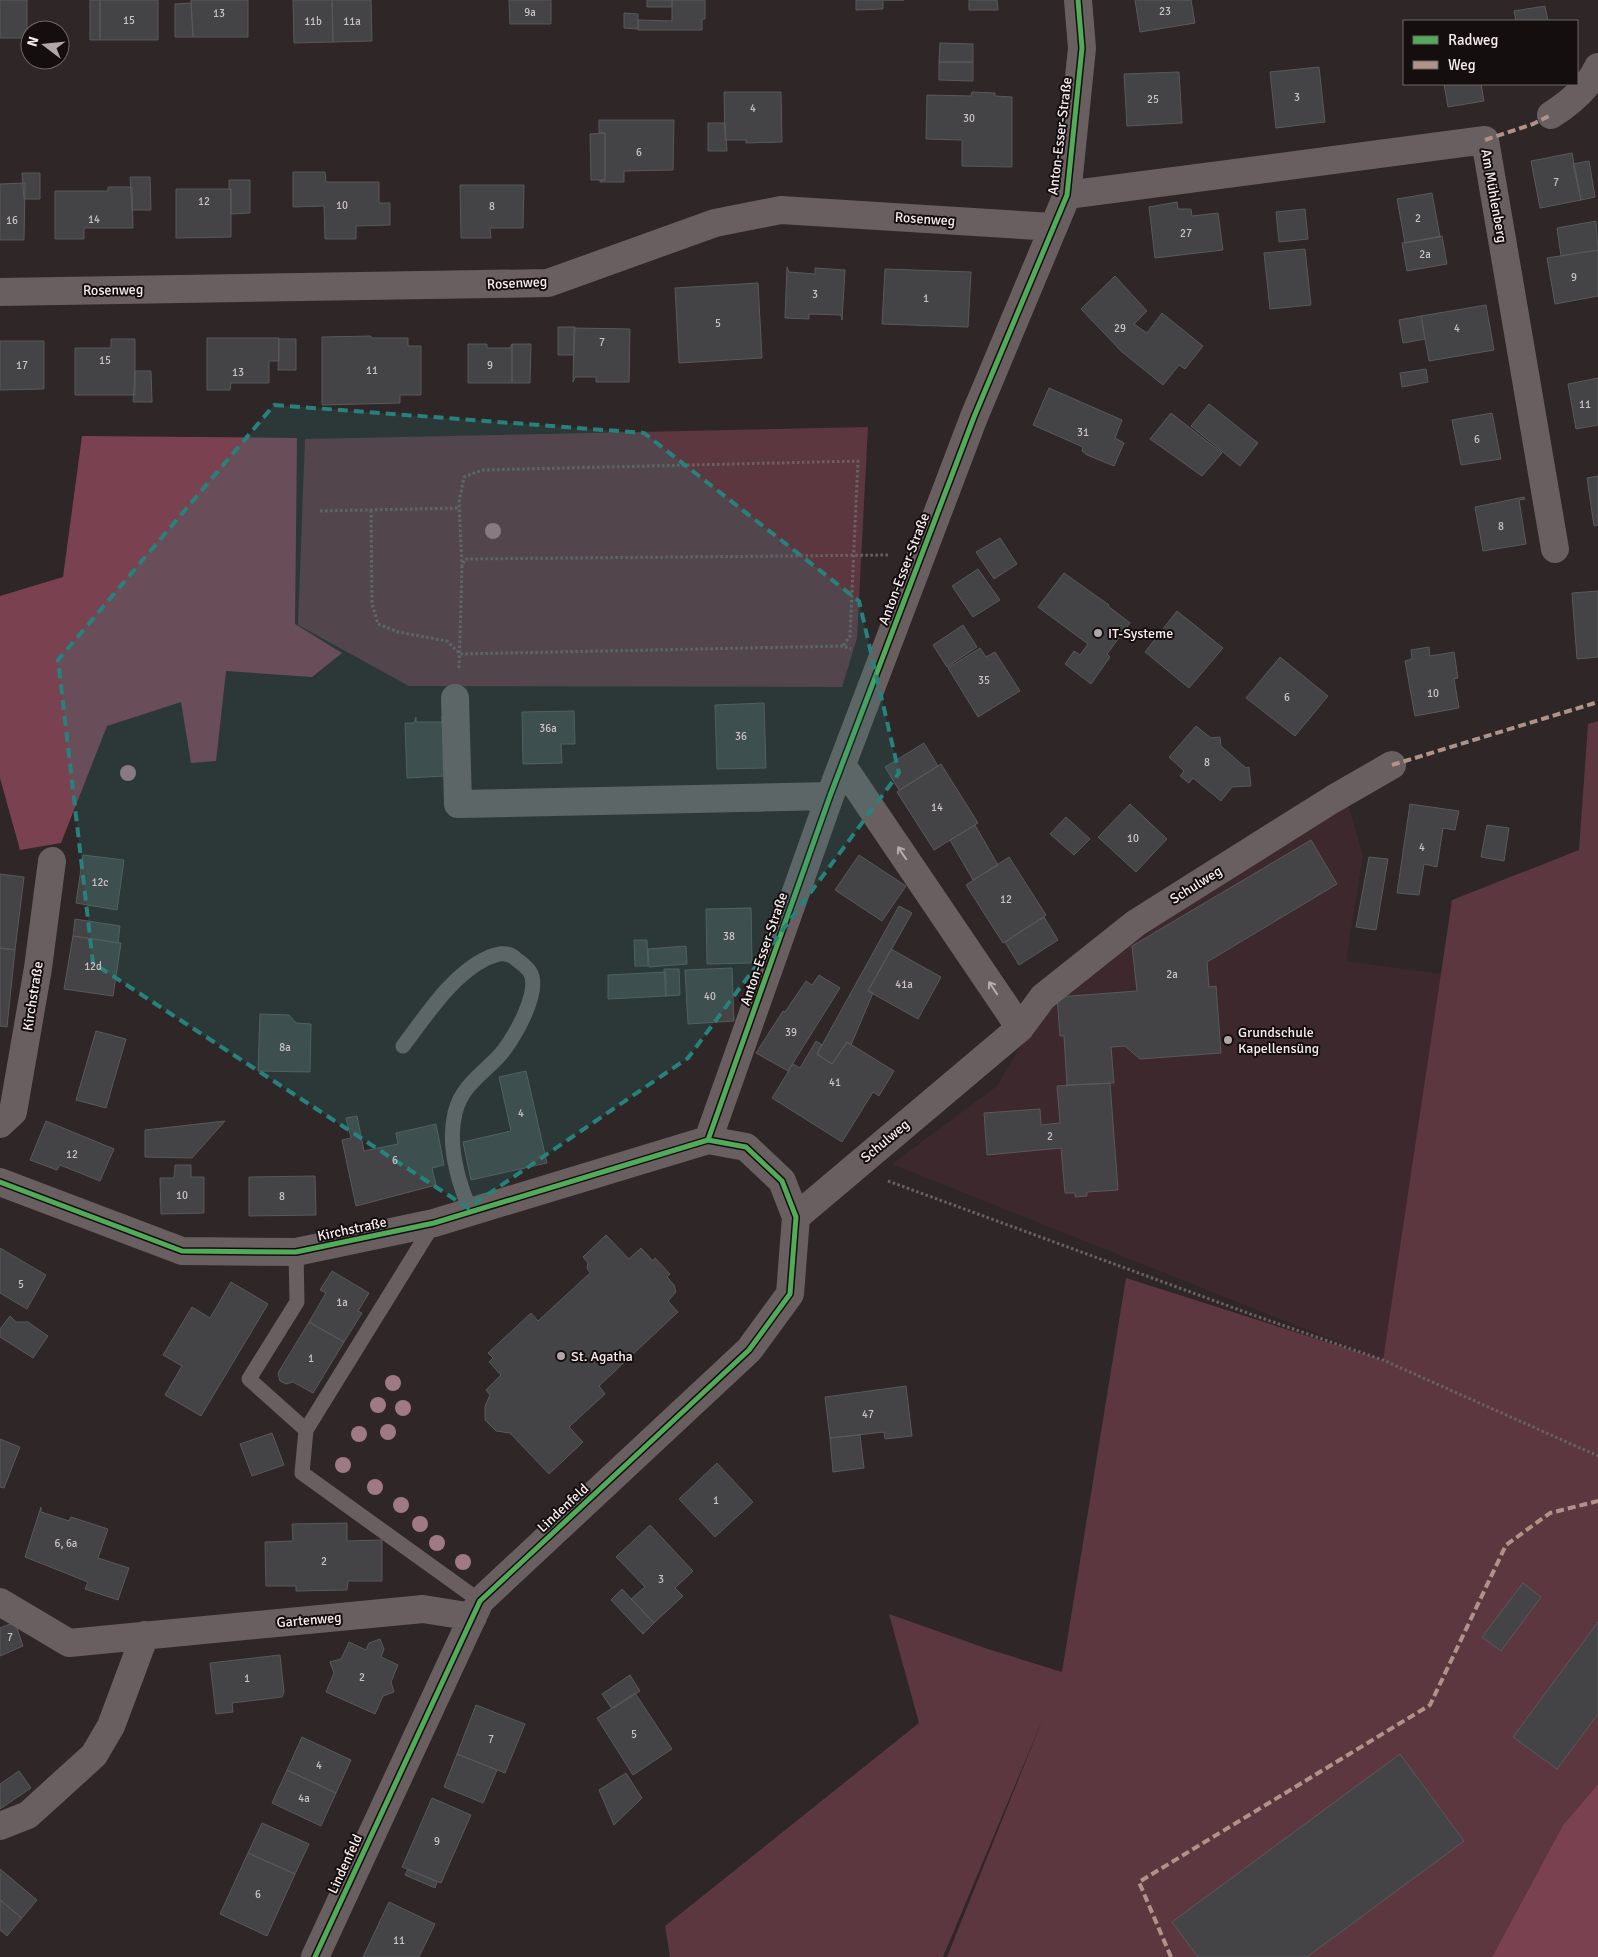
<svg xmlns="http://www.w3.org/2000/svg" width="1598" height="1957" font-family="Signika,sans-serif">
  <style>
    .built { fill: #3d292d }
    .green { fill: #5d3740 }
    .forest { fill: #7a4251 }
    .building { fill: #444345; stroke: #59595b }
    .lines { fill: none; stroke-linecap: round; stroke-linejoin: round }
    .path { stroke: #6a6162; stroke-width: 3; stroke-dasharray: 2.5 2.5; stroke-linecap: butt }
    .lane { stroke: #695f61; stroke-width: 15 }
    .street { stroke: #695f61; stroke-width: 28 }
    .quiet { stroke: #af9288; stroke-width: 4; stroke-dasharray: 8 4; stroke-linecap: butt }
    .cycleway-casing { stroke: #140e0f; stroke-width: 8 }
    .cycleway { stroke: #51ab58; stroke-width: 5 }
    .tree { fill: #9f7a82 }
    .oneway { stroke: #b7adaf }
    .marked { fill: #26827b; fill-opacity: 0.2; stroke: #26827b; stroke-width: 4; stroke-dasharray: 10 6; stroke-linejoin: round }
    .poi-dot { fill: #b1a7a8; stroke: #140e0f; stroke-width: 2 }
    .labels { text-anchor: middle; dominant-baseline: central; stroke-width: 4; stroke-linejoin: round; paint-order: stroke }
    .number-label { font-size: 11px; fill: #cac2c4 }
    .street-label { font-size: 14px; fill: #f7ecee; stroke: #140e0f }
    .poi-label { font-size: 14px; fill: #f7ecee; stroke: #140e0f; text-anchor: start }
  </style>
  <rect width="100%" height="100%" fill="#2e2627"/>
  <path class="built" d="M1347,800l16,55 -17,106 95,13 -58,386 -491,-196 105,-78 55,-92z"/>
  <path class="green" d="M868,427l-11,211 -15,49 -433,-1 -111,-61 7,-186z
    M1598,721v1063l-35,41 -71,132h-545l97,-241 -101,241h-273l-5,-31 254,-203 -30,-109 99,35 74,23 64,-394 257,82 69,-460 127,-50 9,-126z"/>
  <path class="forest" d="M82,436l215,2 -2,186 47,29 -30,24 -86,-6 -10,90 -25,2 -10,-61 -74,24 -46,117 -41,7 -20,-72v-182l63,-19z
    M1598,1784v173h-106l71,-132z"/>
  <path class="building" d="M0,0h27v38h-27z
    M90,0h10v40h-10z
    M100,0h58v40h-58z
    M191,0h57v37h-55z
    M293,0h39l1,42 -39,1z
    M332,0h39l1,41 -39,1z
    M509,0h42v24h-41z
    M647,0h25v7h-25z
    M672,0h33v19h-3v11h-64v-10l34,1z
    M856,0h48h-21v9l-27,1z
    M969,0h28l1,10h-29z
    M1135,0h56l4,23 -55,9z
    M191,3l2,34h-18v-33z
    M1545,6l3,15h-32l-2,-10z
    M624,13l14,1v15l-14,-1z
    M940,43l33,1v18h-34z
    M939,62h34v19l-34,-1z
    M1319,67l6,55 -49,6 -6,-56z
    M1179,72l3,51 -55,3 -3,-52z
    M1444,84h37l3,17 -36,6z
    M724,92h57l1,50 -36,1v-3h-21z
    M972,92l23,1v3l17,1v70l-50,-1v-26l-36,-1 1,-44 44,1z
    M599,120h75l-1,50 -49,1v11h-24v-2h5v-47h-6z
    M708,123h17l2,28h-19z
    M605,133v47h-14l-1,-46z
    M1572,153l9,47 -41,8 -9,-47z
    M1589,161l6,36 -14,3 -8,-36z
    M293,172h32l1,10h53v21h11v22l-34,1v13h-31l-1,-33 -31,1z
    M22,173h18v26h-16z
    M130,177h20l1,33h-19z
    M229,180h21v33l-19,1v-25l-2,-1z
    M25,183l-1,57h-24v-56z
    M460,185h64l-1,43h-33l1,10h-30z
    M108,187h24l1,41h-49v11h-29v-48h53z
    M176,189h55v48l-55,1z
    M1432,193l8,44 -35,6 -8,-44z
    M1177,202l1,7h13l1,7 26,-3 5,37 -68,8 -6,-51z
    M1305,209l3,30 -29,3 -3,-30z
    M1596,221l2,29 -37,6 -4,-28z
    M1442,236l5,28 -40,7 -5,-28z
    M1305,249l6,56 -41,4 -6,-56z
    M1598,250v46l-43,8 -8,-46z
    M787,267l2,5 26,2v-6l30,2 -3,50 -1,-5 -32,-1v5l-24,-1z
    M885,269l86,3 -3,55 -86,-3z
    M1115,276l32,35 -13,13 13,9 15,-20 41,33 -18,23 -6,-4 -16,20 -41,-33 -41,-43z
    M758,283l4,75 -83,5 -4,-75z
    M1486,305l8,45 -65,11 -8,-45z
    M1421,316l4,23 -22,4 -4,-23z
    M558,327h17l-1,28h-16z
    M574,328l56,1 -1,53h-33v-5h-21l-2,5z
    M371,336v2h37v8h13v49h-21v8l-78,2v-68z
    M207,338h72v23h-10v22h-38l-1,7h-23z
    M111,339h24v56h-60v-47h36z
    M279,339h17v31h-18z
    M0,341h44v48l-44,1z
    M468,344h19v4h23l2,-4v39h-44z
    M512,344h19l-1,39h-18z
    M1426,369l2,13 -26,5 -2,-14z
    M135,371h16l1,31h-19z
    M1598,378v47l-22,4 -8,-45z
    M1049,388l73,32 -7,18 9,5 -10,23 -27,-11 -5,-4 1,-4 -50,-22z
    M1209,404l49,39 -18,23 -49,-40z
    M1171,413l51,40 -20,23 -52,-37z
    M1492,413l9,46 -40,6 -9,-45z
    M1598,476v49l-4,1 -7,-48z
    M1524,497l1,2 -6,1 7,44 -43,7 -8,-44z
    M1000,538l17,26 -23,15 -18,-27z
    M978,569l22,31 -27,17 -21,-31z
    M1064,573l45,32 -1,1 22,17 -23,31 3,3 -19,27 -26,-20 9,-13 6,4 8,-11 -50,-37z
    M1598,591v66l-21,2 -5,-66z
    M1177,611l46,37 -34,40 -44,-36z
    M963,625l14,22 -30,20 -14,-22z
    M1429,647l1,9 24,-4 4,26 -4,1 5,29 -44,8 -10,-55 7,-2 -1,-9z
    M980,648l6,9 9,-5 25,39 -42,26 -30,-49z
    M1280,657l48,39 -33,40 -49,-38z
    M764,703l2,65 -49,1 -2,-64z
    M574,711l1,33h-14l1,19 -39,1 -1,-52z
    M442,716l3,60 -38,2 -2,-55h9l2,-6v5h26z
    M1196,726l15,12 9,-1 1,9 25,22 3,-1 2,19 -19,1 -11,14 -28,-23 -4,5 -9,-7 4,-5 -15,-14z
    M924,743l14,23 -39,24 -14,-23z
    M941,764l37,59 -44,27 -37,-58z
    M1130,804l37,35 -31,33 -38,-35z
    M1410,804l49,7 -4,19 -12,-2 -6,39 -13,-3 -5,31 -22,-2z
    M1066,817l24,22 -16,16 -24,-21z
    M975,825l23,40 -25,15 -23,-40z
    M1487,825l22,3 -5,33 -23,-4z
    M1311,840l26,44 -130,78 2,25 7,-1 5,67 -81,6 -15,-13 -14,1 3,36 -47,2 -3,-49h-4l-3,-39 80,-6 -5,-45z
    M83,855l41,5 -7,50 -41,-7z
    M859,855l47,31 -24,35 -47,-31z
    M1009,857l37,58 -43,28 -37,-58z
    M1369,857l19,2 -12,71 -20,-3z
    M0,874l24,3 -9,73 -15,-2z
    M899,906l13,7 -44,78 5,2 -22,52 -4,-3 -15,22 -15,-10z
    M751,908l1,55 -45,1 -1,-55z
    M1044,917l14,23 -39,25 -14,-23z
    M75,919l45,7 -2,17 -45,-7z
    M73,936l48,7 -8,53 -49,-7z
    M634,940h13l1,26h-13z
    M686,946l1,18 -38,3 -1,-18z
    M0,948l15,2 -8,77 -7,-1z
    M891,949l50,28 -23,42 -50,-28z
    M732,968l2,53 -46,3 -3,-54z
    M664,969h15l1,26 -14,1z
    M666,972v24l-58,3v-24z
    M819,975l21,13 -52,83 -32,-18 27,-42 2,1 21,-31 6,4z
    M260,1014l29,1 7,8 15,1 -1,48 -52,-1z
    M96,1031l30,8 -20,69 -30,-8z
    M816,1041l6,4 -5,9 15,10 15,-22 47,29 -15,25 -6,-4 -31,50 -70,-44 21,-34 7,4z
    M526,1071l21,92 -76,17 -8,-38 48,-11 -12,-54z
    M1110,1083l8,107 -31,2v4l-12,1v-4h-10l-4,-45 -74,7 -3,-42 56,-4 1,16 19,-2 -3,-37z
    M357,1116l7,35 34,-7 -2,-11 40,-9 8,41 -12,3 4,17 -80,21 -14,-66 9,-2 -5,-20z
    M46,1121l68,28 -14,32 -40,-16 -3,5 -27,-10z
    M225,1121l-33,37 -47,-1v-27z
    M175,1165h16v12h13v36l-43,1 -1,-36h14z
    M315,1176l1,39 -67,1v-39z
    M606,1235l23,24 12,-11 12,13 2,-3 15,16 -3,3 7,8 2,7 -8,9 10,11 -79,74 6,8 -36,33 14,15 -34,32 -39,-41 -14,-2 -11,-11v-14l5,-11 -4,-5 15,-15 -12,-13 4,-4 -5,-5 43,-40 7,8 52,-48 -3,-5 1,-5 -5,-6z
    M0,1248l46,27 -19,34 -27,-16z
    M332,1271l37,22 -11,18 4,2 -18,29 -35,-20 17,-29 -6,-3z
    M231,1282l37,22 -67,112 -36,-21 17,-29 -19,-11 29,-48 18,11z
    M10,1316l6,6h12l20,14 -15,22 -33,-21v-8z
    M309,1322l35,20 -31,51 -20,-11 -7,2 -6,-3 -2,-8z
    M906,1386l6,50 -27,3 -1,-7 -54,6 -5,-41z
    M272,1433l12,32 -32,11 -12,-32z
    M860,1435l4,33 -31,4 -3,-34z
    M0,1439l20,8 -16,41 -4,-1z
    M717,1463l36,39 -38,35 -36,-38z
    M41,1507v5l28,9 2,-4 37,12 -10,29 31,10 -11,32 -33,-11 3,-7 -63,-25z
    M347,1523v18l35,-1v41h-34l-1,9 -51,1v-5h-30l-1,-44 28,-1 -1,-17z
    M650,1525l43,46 -18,17 8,8 -29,27 -23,-24 14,-12 -29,-30z
    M1523,1583l18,14 -40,54 -19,-14z
    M622,1589l32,34 -11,11 -32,-34z
    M15,1622l8,24 -23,10v-28z
    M1598,1622v92l-41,55 -44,-32z
    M380,1639l4,10 -3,8 17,8 -7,17 3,10 -11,4 -8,18 -49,-22 8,-19 -4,-11 11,-3 8,-17 17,8 3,-7z
    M280,1655l4,37 -2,5 -50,6 1,9 -17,2 -6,-51z
    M630,1675l10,16 -28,18 -10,-15z
    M635,1693l37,56 -39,26 -36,-57z
    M476,1705l49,19 -20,49 -48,-19z
    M302,1737l49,23 -15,33 -49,-23z
    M457,1754l40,16 -14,33 -39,-16z
    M1400,1754l64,87 -157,116h-109l-26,-35z
    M287,1770l49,23 -15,33 -49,-23z
    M19,1771l12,17 -31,21v-25z
    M626,1773l16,25 -28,27 -15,-35z
    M432,1798l39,17 -30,68 -39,-16z
    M262,1823l47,21 -14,30 -47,-21z
    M248,1853l47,21 -28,62 -47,-22z
    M0,1869l37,31 -15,18 -22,-18z
    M408,1869l29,13 -2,6 -30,-13z
    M0,1900l22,18 -15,18 -7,-6z
    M389,1902l46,22 -16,33h-56z"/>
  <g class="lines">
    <path class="path" d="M371,510l1,94 6,20 20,8 49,9 13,13 383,-8 8,3
      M320,511l139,-3
      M462,567l-3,-65 5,-25 18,-7 376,-9 -8,175 -7,10
      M459,668l3,-101 3,-8 424,-4
      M888,1181l365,134 130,45 215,96"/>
    <path class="lane" d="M403,1046c23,-30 48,-70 82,-87 11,-5 22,-9 31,0 5,4 11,8 14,13 12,19 -18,71 -32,85 -17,18 -37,30 -43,56 -8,33 3,69 16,99
      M434,1223l-128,207 -4,43 178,128
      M296,1252l1,50 -48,77 57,51"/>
    <path class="street" d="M1551,115c19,-12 37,-27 47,-48
      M1067,195l418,-55 70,409
      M0,292l548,-9 167,-60 66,-13 272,17
      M455,698l3,106 372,-8
      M842,765l178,263
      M0,1124l13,-12 25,-144 14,-107
      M708,1140l122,-344 144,-379 93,-222 15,-147 -4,-48
      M0,1182l182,69 114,1 138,-29 274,-83 38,7 36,34 14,36 -6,77 -41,56 -269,251 -165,356
      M796,1217l224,-189 23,-31 93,-74 197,-124 59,-34
      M0,1602l69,41 354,-34 50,8
      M0,1826l28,-11 66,-60 17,-29 34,-91"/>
    <path class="quiet" d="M1485,140l48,-16 18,-9
      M1392,765l206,-63
      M1171,1957l-32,-75 291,-177 76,-160 44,-32 48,-12"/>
    <defs>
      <path id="cycleway" d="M708,1140l122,-344 144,-379 93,-222 15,-147 -4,-48
        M0,1182l182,69 114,1 138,-29 274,-83 38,7 36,34 14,36 -6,77 -41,56 -269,251 -165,356"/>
    </defs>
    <use href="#cycleway" class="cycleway-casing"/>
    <use href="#cycleway" class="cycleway"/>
  </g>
  <g class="tree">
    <circle cx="493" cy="531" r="8"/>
    <circle cx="128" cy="773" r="8"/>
    <circle cx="393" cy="1383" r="8"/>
    <circle cx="378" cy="1405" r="8"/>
    <circle cx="403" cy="1408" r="8"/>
    <circle cx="388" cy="1432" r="8"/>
    <circle cx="359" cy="1434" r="8"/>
    <circle cx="343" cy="1465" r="8"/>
    <circle cx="375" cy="1487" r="8"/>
    <circle cx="401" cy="1505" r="8"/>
    <circle cx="420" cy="1524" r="8"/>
    <circle cx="437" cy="1543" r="8"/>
    <circle cx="463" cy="1562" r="8"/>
  </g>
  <defs><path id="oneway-shaft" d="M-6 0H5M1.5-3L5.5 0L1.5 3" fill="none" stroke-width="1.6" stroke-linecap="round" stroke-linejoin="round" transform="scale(1.25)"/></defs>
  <g class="oneway">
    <use href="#oneway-shaft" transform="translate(902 853) rotate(-124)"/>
    <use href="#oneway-shaft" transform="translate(993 988) rotate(-124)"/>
  </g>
  <path class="marked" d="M274,405l370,28 215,168 40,172 -211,285 -220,150 -375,-245 -35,-303z"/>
  <g class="poi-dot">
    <circle cx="1098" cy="633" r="5"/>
    <circle cx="1228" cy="1040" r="5"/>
    <circle cx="561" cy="1356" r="5"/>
  </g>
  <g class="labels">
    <g class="number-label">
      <text x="1165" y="11">23</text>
      <text x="530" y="12">9a</text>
      <text x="219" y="13">13</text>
      <text x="129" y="20">15</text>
      <text x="313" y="21">11b</text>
      <text x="352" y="21">11a</text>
      <text x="1297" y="97">3</text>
      <text x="1153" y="99">25</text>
      <text x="753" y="108">4</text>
      <text x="969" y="118">30</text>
      <text x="639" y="152">6</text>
      <text x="1556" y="182">7</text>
      <text x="204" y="201">12</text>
      <text x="342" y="205">10</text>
      <text x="492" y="206">8</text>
      <text x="1418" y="218">2</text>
      <text x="94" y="219">14</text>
      <text x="12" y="220">16</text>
      <text x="1186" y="233">27</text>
      <text x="1425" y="254">2a</text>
      <text x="1574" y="277">9</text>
      <text x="815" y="294">3</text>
      <text x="926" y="298">1</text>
      <text x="718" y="323">5</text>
      <text x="1120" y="328">29</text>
      <text x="1457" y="328">4</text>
      <text x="602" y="342">7</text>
      <text x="105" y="360">15</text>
      <text x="22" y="365">17</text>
      <text x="490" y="365">9</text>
      <text x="372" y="370">11</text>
      <text x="238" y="372">13</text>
      <text x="1585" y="404">11</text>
      <text x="1083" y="432">31</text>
      <text x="1477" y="439">6</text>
      <text x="1501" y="526">8</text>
      <text x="984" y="680">35</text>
      <text x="1433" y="693">10</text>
      <text x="1287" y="697">6</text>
      <text x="548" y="728">36a</text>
      <text x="741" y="736">36</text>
      <text x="1207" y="762">8</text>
      <text x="937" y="807">14</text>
      <text x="1133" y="838">10</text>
      <text x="1422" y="847">4</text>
      <text x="100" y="882">12c</text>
      <text x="1006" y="899">12</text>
      <text x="729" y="936">38</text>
      <text x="93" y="966">12d</text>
      <text x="1172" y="974">2a</text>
      <text x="904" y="984">41a</text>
      <text x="710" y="996">40</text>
      <text x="791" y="1032">39</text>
      <text x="285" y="1047">8a</text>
      <text x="835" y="1082">41</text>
      <text x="521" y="1113">4</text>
      <text x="1050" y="1136">2</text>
      <text x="72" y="1154">12</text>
      <text x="395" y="1160">6</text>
      <text x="182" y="1195">10</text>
      <text x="282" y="1196">8</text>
      <text x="21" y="1284">5</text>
      <text x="342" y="1302">1a</text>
      <text x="311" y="1358">1</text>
      <text x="868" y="1414">47</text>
      <text x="716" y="1500">1</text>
      <text x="66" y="1543">6, 6a</text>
      <text x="324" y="1561">2</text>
      <text x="661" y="1579">3</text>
      <text x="10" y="1637">7</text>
      <text x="362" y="1677">2</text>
      <text x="247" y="1678">1</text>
      <text x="634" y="1734">5</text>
      <text x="491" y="1739">7</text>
      <text x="319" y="1765">4</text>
      <text x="304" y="1798">4a</text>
      <text x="437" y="1841">9</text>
      <text x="258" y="1894">6</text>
      <text x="399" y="1940">11</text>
    </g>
    <g class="street-label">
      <text transform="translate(1060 136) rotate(-83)">Anton-Esser-Straße</text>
      <text transform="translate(1494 196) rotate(80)">Am Mühlenberg</text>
      <text transform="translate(925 219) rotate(4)">Rosenweg</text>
      <text transform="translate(517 283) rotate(-3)">Rosenweg</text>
      <text transform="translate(113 290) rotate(-1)">Rosenweg</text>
      <text transform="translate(904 569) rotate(-69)">Anton-Esser-Straße</text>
      <text transform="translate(1196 885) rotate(-32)">Schulweg</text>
      <text transform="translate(764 949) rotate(-71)">Anton-Esser-Straße</text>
      <text transform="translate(33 996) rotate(-81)">Kirchstraße</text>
      <text transform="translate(885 1141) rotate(-40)">Schulweg</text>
      <text transform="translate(352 1229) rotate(-12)">Kirchstraße</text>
      <text transform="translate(563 1508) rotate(-43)">Lindenfeld</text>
      <text transform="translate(309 1620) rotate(-5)">Gartenweg</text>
      <text transform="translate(345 1864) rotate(-65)">Lindenfeld</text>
    </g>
    <g class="poi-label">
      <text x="1108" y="633">IT-Systeme</text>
      <text x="1238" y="1032">Grundschule<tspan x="1238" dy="16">Kapellensüng</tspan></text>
      <text x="571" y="1356">St. Agatha</text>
    </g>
  </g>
  <rect x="1403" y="20" width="175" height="65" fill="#140e0f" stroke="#6f6768"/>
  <rect x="1413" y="36" width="25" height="8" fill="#51ab58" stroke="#6f6768"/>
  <text x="1448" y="45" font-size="15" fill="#f7ecee">Radweg</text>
  <rect x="1413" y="61" width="25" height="8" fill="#af9288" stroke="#6f6768"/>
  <text x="1448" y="70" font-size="15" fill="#f7ecee">Weg</text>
  <g transform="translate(45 45) rotate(286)"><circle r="24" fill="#140e0f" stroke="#6f6768"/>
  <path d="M0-4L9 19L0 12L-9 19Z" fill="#b1a7a8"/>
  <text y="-8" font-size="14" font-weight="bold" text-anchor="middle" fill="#f7ecee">N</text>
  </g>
</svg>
